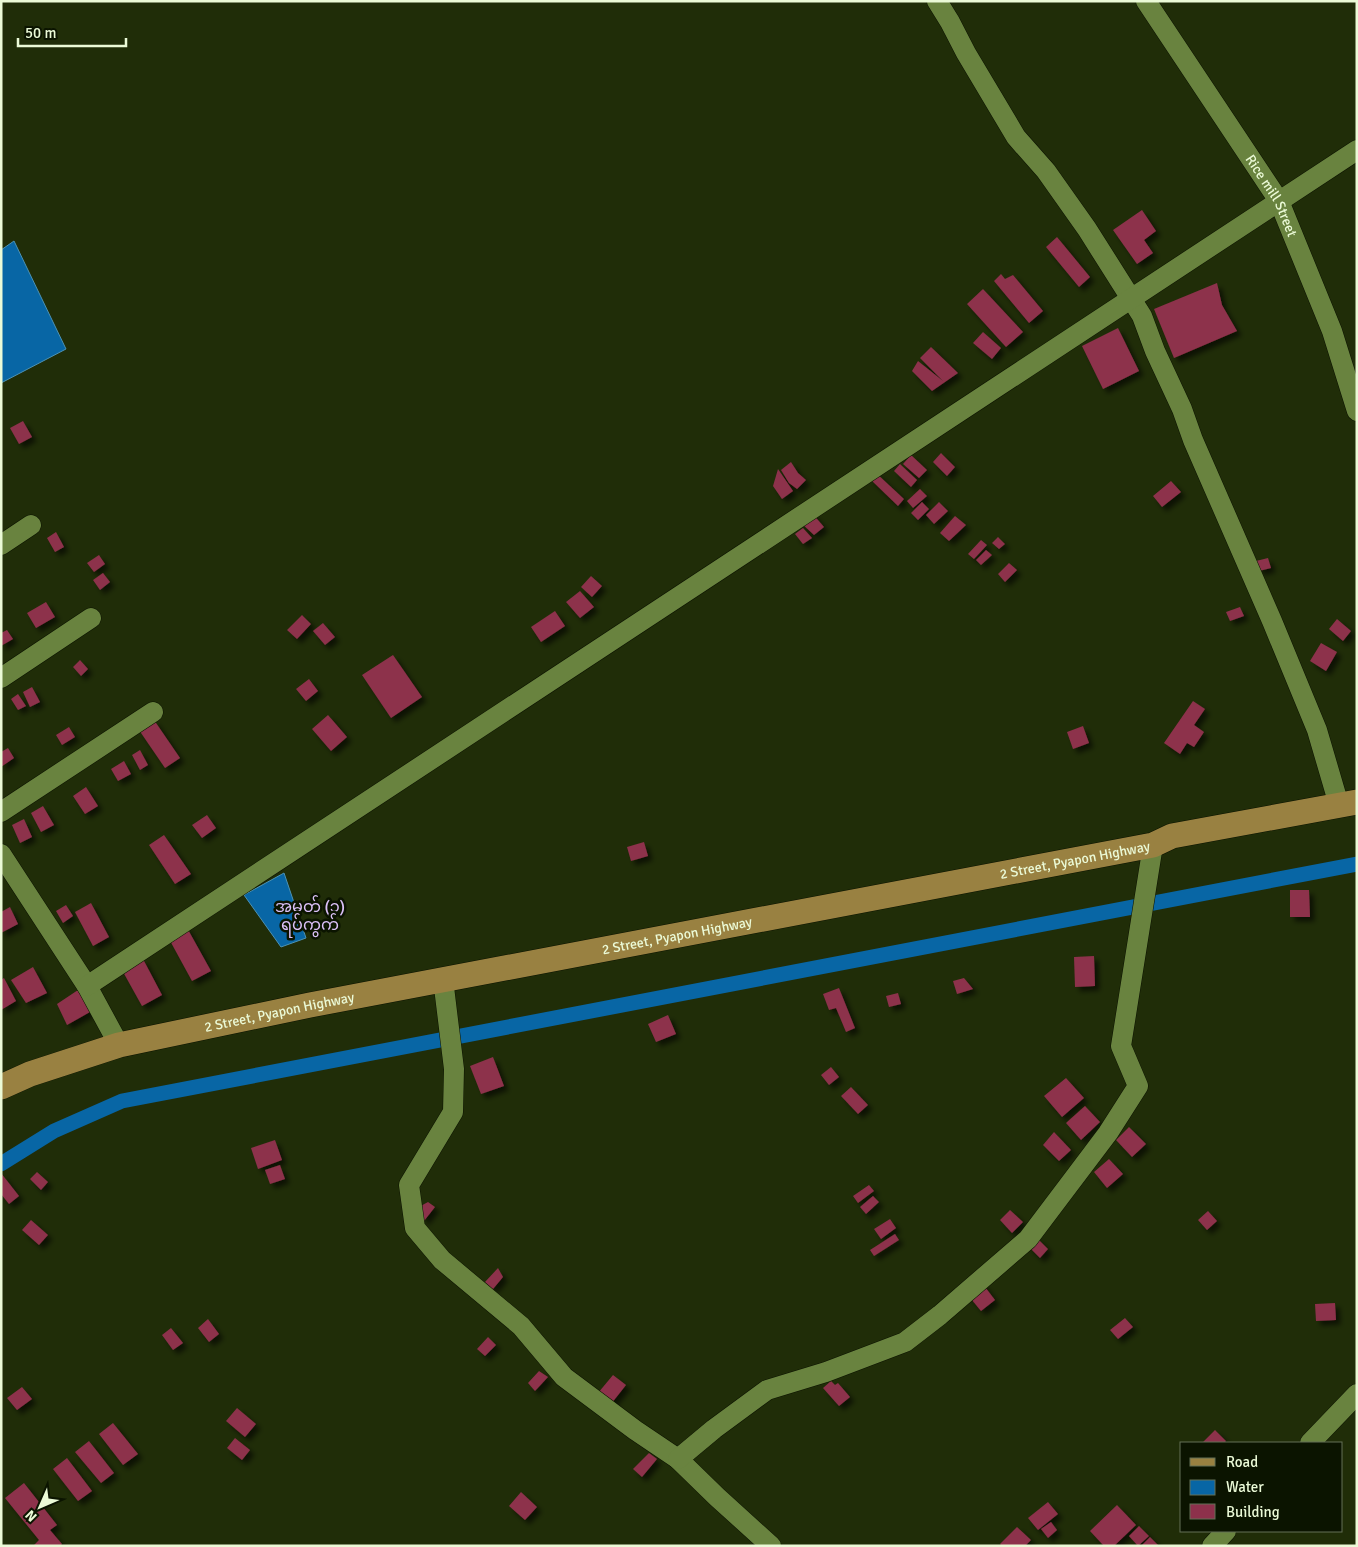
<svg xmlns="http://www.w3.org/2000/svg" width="1358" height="1547" font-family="Signika,'Noto Sans Myanmar',sans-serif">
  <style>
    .water { fill: #0866a5; stroke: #4c92b4 }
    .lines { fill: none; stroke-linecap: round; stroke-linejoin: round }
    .canal { stroke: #0866a5; stroke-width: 15 }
    .building { fill: #8d314b; filter: url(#shadow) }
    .minor-casing { stroke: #0c1301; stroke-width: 21 }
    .major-casing { stroke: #0c1301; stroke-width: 26 }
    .minor { stroke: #69833f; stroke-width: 20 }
    .major { stroke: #998141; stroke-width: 25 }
    .labels { text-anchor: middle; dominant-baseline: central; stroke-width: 5; stroke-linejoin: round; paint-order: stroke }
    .street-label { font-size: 14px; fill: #ebfad7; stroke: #0b1400 }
    .quarter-label { font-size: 16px; fill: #dbc0f7; stroke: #0b1400 }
  </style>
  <defs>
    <filter id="shadow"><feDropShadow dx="4.5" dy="4.5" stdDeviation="2.5" flood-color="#0009"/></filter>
  </defs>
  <rect width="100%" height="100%" fill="#202d08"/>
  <path class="water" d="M14,241l52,108 -65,34v-133z
    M284,873l22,65 -25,9 -37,-52z"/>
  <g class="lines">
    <path class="canal" d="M1,1164l53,-33 68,-30 1235,-237"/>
  </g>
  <path class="building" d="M1142,210l14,21 -12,9 9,13 -16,11 -24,-34z
    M1057,237l33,40 -11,10 -33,-40z
    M1001,274l4,5 8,-4 30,36 -14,12 -35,-42z
    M1217,283l5,22 15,26 -63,27 -20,-49z
    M983,289l40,43 -17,15 -39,-43z
    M1118,328l21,43 -36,18 -21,-43z
    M983,332l18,16 -9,11 -19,-16z
    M931,347l27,26 -26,18 -20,-20 6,-10 25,20 -23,-23z
    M23,421l9,16 -13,7 -9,-16z
    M941,453l14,14 -8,9 -14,-14z
    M911,455l16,15 -8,8 -16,-14z
    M791,462l7,11 8,7 -9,9 -8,-6 -8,-13z
    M900,464l17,16 -6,7 -17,-16z
    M778,469l15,22 -11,8 -9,-13z
    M875,472l29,27 -6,7 -28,-27z
    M1171,481l10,11 -19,15 -9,-11z
    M920,489l7,7 -14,12 -6,-7z
    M922,502l7,7 -11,11 -7,-7z
    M939,502l9,9 -14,13 -8,-9z
    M812,513l12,14 -10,8 -15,-14z
    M955,516l11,9 -17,16 -9,-8z
    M803,528l9,10 -9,6 -8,-10z
    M56,532l8,15 -9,5 -8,-14z
    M998,537l7,7 -6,5 -7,-6z
    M981,540l6,5 -13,14 -6,-5z
    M986,550l6,5 -11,10 -5,-5z
    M99,555l6,9 -11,8 -7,-9z
    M1268,558l3,10 -12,3 -3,-10z
    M1009,563l8,7 -12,12 -7,-8z
    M103,573l7,9 -10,8 -7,-10z
    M591,576l11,10 -10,11 -11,-10z
    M580,591l14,16 -14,11 -14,-16z
    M46,602l9,15 -19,11 -9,-15z
    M1240,607l4,9 -14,5 -4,-9z
    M555,611l10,15 -24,16 -10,-15z
    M302,615l9,9 -14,15 -10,-9z
    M1337,619l14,12 -8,10 -14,-12z
    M323,623l12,14 -10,8 -12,-14z
    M7,630l6,9 -12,7v-13z
    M1321,643l16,9 -11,19 -16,-10z
    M393,655l29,42 -31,21 -29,-43z
    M80,660l8,9 -7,7 -8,-9z
    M309,679l9,12 -12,10 -10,-12z
    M32,687l8,15 -10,5 -7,-15z
    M18,694l8,12 -8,4 -7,-11z
    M1193,701l12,8 -11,16 10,7 -10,15 -7,-4 -7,11 -16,-11z
    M328,715l19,22 -16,14 -19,-22z
    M154,720l26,38 -15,10 -26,-38z
    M1083,726l6,17 -16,6 -6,-17z
    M69,727l6,10 -13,8 -6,-10z
    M8,748l6,10 -13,9v-15z
    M140,750l8,15 -8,5 -8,-15z
    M124,761l7,13 -13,7 -7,-12z
    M86,787l12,19 -13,8 -12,-18z
    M43,806l11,19 -13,7 -10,-19z
    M207,815l9,13 -14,10 -10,-13z
    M24,819l8,18 -12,6 -8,-18z
    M164,835l27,39 -16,10 -26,-39z
    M644,842l4,14 -17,5 -4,-14z
    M1290,890h19l1,27h-20z
    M91,903l18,34 -16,9 -18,-34z
    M66,905l7,11 -10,7 -7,-12z
    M10,907l8,17 -17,9v-21z
    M186,926l25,45 -19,10 -24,-44z
    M1094,956l1,30 -20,1 -1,-30z
    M143,959l19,36 -20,11 -20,-36z
    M33,967l14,26 -21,10 -15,-23z
    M4,978l12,23 -15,9v-30z
    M964,978l9,11 -16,5 -4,-13z
    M839,988l16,40 -9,4 -10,-24 -7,2 -6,-16z
    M78,990l12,22 -23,13 -10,-21z
    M898,993l3,11 -12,3 -3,-11z
    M668,1015l8,19 -20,8 -8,-18z
    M493,1057l11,29 -23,8 -11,-28z
    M831,1067l8,10 -10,8 -8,-10z
    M1066,1078l18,20 -22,19 -18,-21z
    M851,1087l17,18 -10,9 -17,-18z
    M1085,1106l15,16 -19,18 -15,-17z
    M1129,1127l17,17 -14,13 -16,-17z
    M1054,1132l17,18 -12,11 -16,-16z
    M275,1140l7,20 -24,9 -7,-21z
    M1109,1159l14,15 -16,14 -13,-16z
    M280,1165l5,14 -15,5 -5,-14z
    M37,1172l11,10 -7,8 -11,-11z
    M1,1173l18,23 -10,8 -8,-10z
    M869,1185l5,6 -16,12 -5,-7z
    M873,1196l6,6 -13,12 -6,-7z
    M428,1202l7,5 -11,14 -7,-13z
    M1010,1210l13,12 -11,11 -12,-13z
    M1208,1211l9,10 -10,9 -9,-10z
    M890,1219l6,9 -15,11 -7,-10z
    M31,1220l17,15 -9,10 -17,-15z
    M895,1234l4,6 -25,16 -4,-6z
    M1036,1237l12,12 -8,9 -12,-12z
    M498,1268l5,9 -10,12 -8,-7z
    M982,1283l13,17 -14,11 -14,-17z
    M1335,1303l1,17 -20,1 -1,-17z
    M1125,1318l8,9 -15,12 -8,-9z
    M208,1319l11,15 -10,8 -11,-14z
    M171,1328l12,15 -10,7 -11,-15z
    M488,1337l8,8 -11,11 -8,-7z
    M539,1371l9,6 -13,14 -7,-8z
    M613,1375l13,10 -15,19 -13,-11z
    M831,1381l4,4 3,-2 12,14 -11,9 -16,-18z
    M22,1387l10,12 -15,11 -10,-12z
    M237,1408l19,16 -11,13 -19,-16z
    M113,1423l25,31 -15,11 -24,-31z
    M1215,1430l11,11 -2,2h-22z
    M235,1438l15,12 -8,10 -15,-12z
    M89,1441l25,32 -13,10 -26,-31z
    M649,1453l8,6 -15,18 -9,-8z
    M67,1458l25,33 -14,10 -25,-32z
    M24,1483l33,42 -7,5 12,14 -2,2h-27l6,-6 -34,-42z
    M521,1492l16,15 -12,13 -16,-14z
    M1048,1502l10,12 -20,16 -10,-12z
    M1117,1505l19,20 -22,21h-10l-14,-15z
    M1051,1522l6,8 -9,8 -7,-9z
    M1139,1526l10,10 -11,10 -9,-10z
    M1017,1527l14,13 -6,6h-23l-2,-2z
    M1150,1537l8,8 -1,1h-16z"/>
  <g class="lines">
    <defs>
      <g id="minor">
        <path d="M937,1l13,21 16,31 50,84 30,34 41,58 55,87 13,35 27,58 11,31 79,181 45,109 22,75"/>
        <path id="s1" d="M1146,1l133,200 53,130 25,80"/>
        <path d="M1,545l30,-20"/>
        <path d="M1,678l90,-60"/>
        <path d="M1,812l152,-100"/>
        <path d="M1,854l86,132 32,59"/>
        <path d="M443,979l11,90 -1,43 -44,73 6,43 27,32 79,66 43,51 71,53 43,29 39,38 54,49"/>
        <path d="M87,986l1270,-836"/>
        <path d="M1310,1443l47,-49"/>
        <path d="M678,1459l36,-30 53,-39 59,-18 79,-30 35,-27 88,-76 80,-106 30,-47 -17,-40 32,-201"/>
        <path d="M1212,1546l14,-15"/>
      </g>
      <g id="major">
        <path id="s2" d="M1,1087l29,-13 89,-29 191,-40 843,-160 19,-9 185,-34"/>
      </g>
    </defs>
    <use href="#minor" class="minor-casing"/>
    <use href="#major" class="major-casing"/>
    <use href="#minor" class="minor"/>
    <use href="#major" class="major"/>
  </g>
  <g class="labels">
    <g class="street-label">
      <text stroke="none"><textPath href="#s1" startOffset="232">Rice mill Street</textPath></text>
      <text stroke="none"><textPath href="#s2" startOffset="1099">2 Street, Pyapon Highway</textPath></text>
      <text stroke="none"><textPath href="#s2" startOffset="694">2 Street, Pyapon Highway</textPath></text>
      <text stroke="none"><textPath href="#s2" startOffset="289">2 Street, Pyapon Highway</textPath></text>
    </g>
    <g class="quarter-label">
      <text x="310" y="907">အမှတ် (၁)<tspan x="310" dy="18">ရပ်ကွက်</tspan></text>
    </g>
  </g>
  <rect width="1358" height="1547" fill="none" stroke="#ebfad7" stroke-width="5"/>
  <rect x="1180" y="1442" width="162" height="90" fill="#0b1400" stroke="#657056"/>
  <rect x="1190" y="1458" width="25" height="8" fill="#998141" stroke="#657056"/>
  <text x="1226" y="1467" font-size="15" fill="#ebfad7">Road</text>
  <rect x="1190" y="1480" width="25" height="15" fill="#0866a5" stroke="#657056"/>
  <text x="1226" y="1492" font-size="15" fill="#ebfad7">Water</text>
  <rect x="1190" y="1504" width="25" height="15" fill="#8d314b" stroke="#657056"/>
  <text x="1226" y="1517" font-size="15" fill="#ebfad7">Building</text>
  <g transform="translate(40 1507) rotate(225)" stroke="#0b1400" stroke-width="4" paint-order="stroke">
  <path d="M0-4L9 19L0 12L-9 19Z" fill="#ebfad7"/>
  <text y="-8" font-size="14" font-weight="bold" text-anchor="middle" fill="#ebfad7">N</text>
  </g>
  <path d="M18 38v8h108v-8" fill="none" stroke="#ebfad7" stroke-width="2.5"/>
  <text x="25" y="38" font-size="15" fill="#ebfad7" stroke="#0b1400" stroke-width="4" paint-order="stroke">50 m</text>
</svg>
